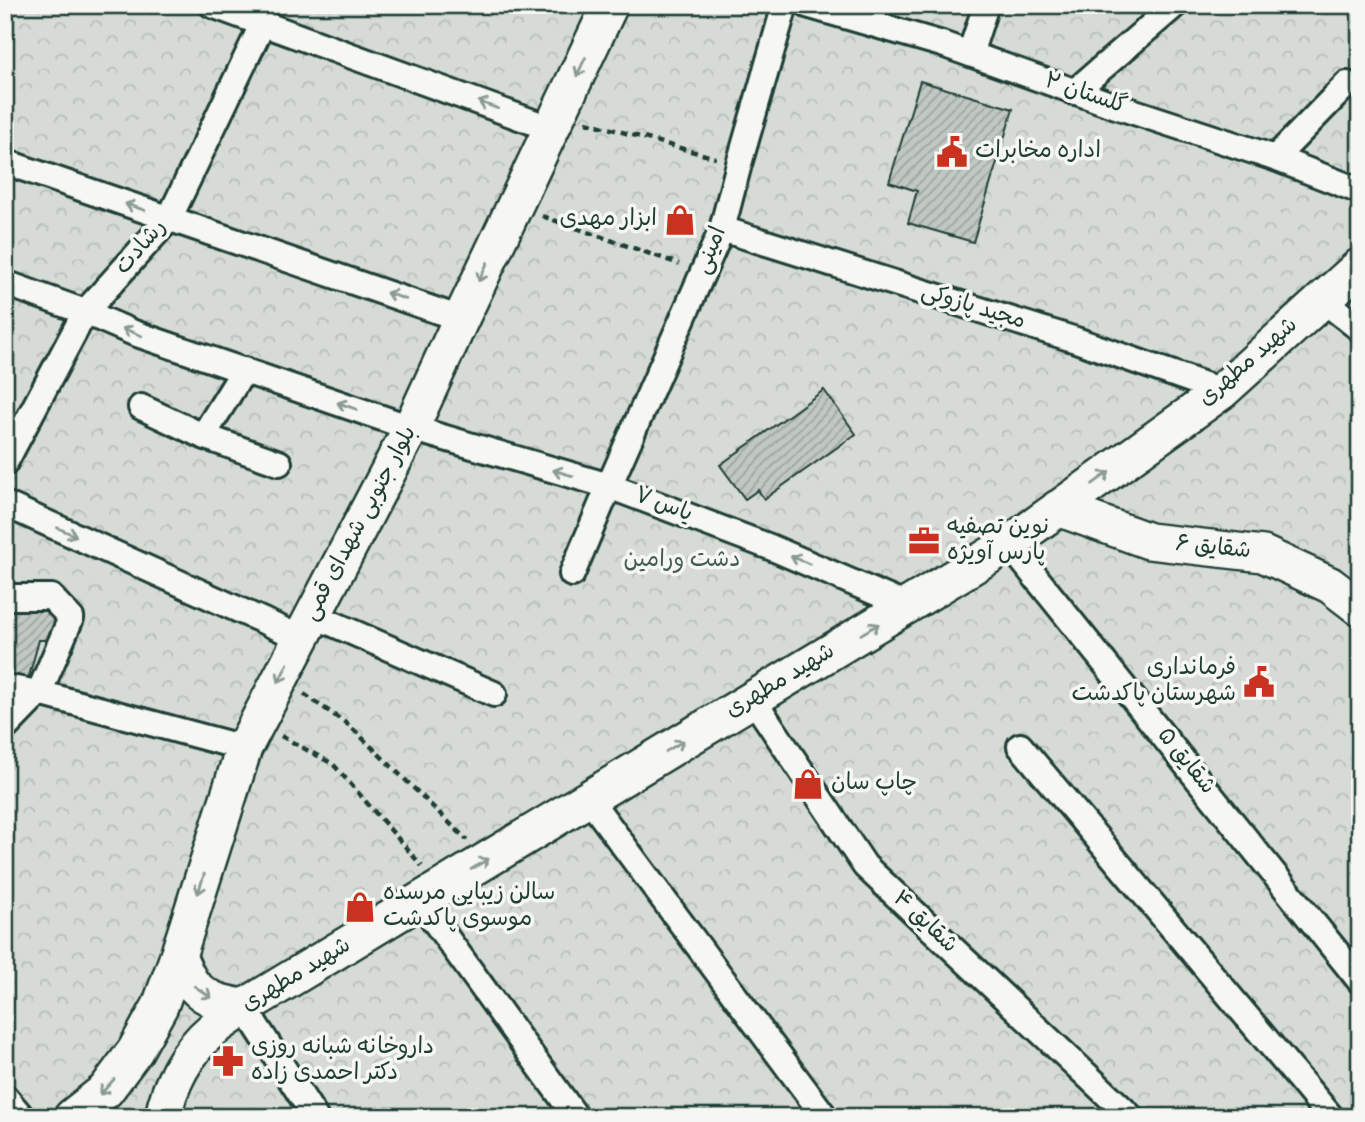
<svg xmlns="http://www.w3.org/2000/svg" width="1365" height="1122" font-family="Dekko,'Playpen Sans Arabic',sans-serif">
  <style>
    .forest { fill: url(#forest-crowns); stroke: #7a8c85; stroke-width: 2 }
    .building { fill: url(#building-hatch); stroke: #1f3d34; stroke-width: 2 }
    .lines { fill: none; stroke-linecap: round; stroke-linejoin: round }
    .street-casing { stroke: #1f3d34; stroke-width: 30 }
    .secondary-casing { stroke: #1f3d34; stroke-width: 40 }
    .path { stroke: #1f3d34; stroke-width: 4.5; stroke-dasharray: 7 5; stroke-linecap: butt }
    .street { stroke: #f6f6f2; stroke-width: 24 }
    .secondary { stroke: #f6f6f2; stroke-width: 35 }
    .oneway { stroke: #8a9a93 }
    .labels { text-anchor: middle; dominant-baseline: central; stroke-width: 7; stroke-linejoin: round; paint-order: stroke }
    .street-label { font-size: 23px; fill: #1f3d34; stroke: #f6f6f2 }
    .poi-label { font-size: 23px; fill: #1f3d34; stroke: #f6f6f2; text-anchor: start }
    .park-label { font-size: 23px; fill: #445d54; stroke: #f6f6f2 }
  </style>
  <defs>
    <pattern id="forest-crowns" width="20" height="18" patternUnits="userSpaceOnUse" patternTransform="scale(1.75)"><rect width="20" height="18" fill="#d6dbd6"/><path d="M2 6a3 3 0 1 1 6 0M12 15a3 3 0 1 1 6 0" fill="none" stroke="#b7bdb8"/></pattern>
    <pattern id="building-hatch" width="6" height="6" patternUnits="userSpaceOnUse" patternTransform="scale(1.75)"><rect width="6" height="6" fill="#c1c8c3"/><path d="M-1 1l2-2M0 6l6-6M5 7l2-2" fill="none" stroke="#9ca49f"/></pattern>
  </defs>
  <rect width="100%" height="100%" fill="#f6f6f2"/>
  <filter id="ink" filterUnits="userSpaceOnUse"><feTurbulence type="fractalNoise" baseFrequency=".0143" numOctaves="2"/><feDisplacementMap in="SourceGraphic" scale="14" xChannelSelector="R" yChannelSelector="G"/><feConvolveMatrix kernelMatrix="1 2 1 2 8 2 1 2 1" color-interpolation-filters="sRGB"/></filter>
  <g filter="url(#ink)">
    <path class="forest" d="M5,5h1355v1112h-1355z"/>
    <path class="building" d="M920,81l93,28 -40,133 -65,-19 9,-32 -28,-9z
      M824,390l32,44 -92,65 -6,-9 -13,9 -25,-34z
      M49,605l15,16 -8,19h-17l-11,40 -23,-6v-63h37z"/>
    <g class="lines">
      <defs>
        <path id="street" d="M212,5l340,124
          M807,5l135,39 165,59 168,55 85,33
          M970,54l16,-49
          M1074,92l101,-87
          M1275,158l72,-74
          M5,162l456,157
          M722,229l354,111 146,51
          M5,283l80,29 49,21 277,95 198,58 161,61 137,59
          M1323,300l37,29
          M141,407l62,29 76,27
          M203,436l41,-66
          M5,463l80,-151 84,-93 94,-196
          M5,504l296,134
          M1009,544l351,437
          M572,574l37,-88 113,-257 17,-65 46,-159
          M5,597h46l20,21 -32,75 -34,35
          M313,615l181,79
          M5,687l34,6 205,55
          M753,699l112,167 266,251
          M1020,746l311,371
          M589,799l236,318
          M420,901l156,216
          M244,1007l71,110
          M5,1097l17,20"/>
        <path id="secondary" d="M1058,508l91,33 114,13 67,31 30,23
          M178,956c5,10 9,23 16,30 13,15 32,18 50,21
          M72,1117l34,-27 29,-39 25,-45 18,-50 66,-208 167,-320 50,-109 149,-314
          M163,1117c6,-32 24,-66 49,-87 10,-8 22,-15 32,-23l765,-463 213,-153 138,-125"/>
      </defs>
      <use href="#street" class="street-casing"/>
      <use href="#secondary" class="secondary-casing"/>
      <path class="path" d="M586,122l130,36
        M542,216l137,48
        M304,694l46,32 117,114
        M281,736l52,28 89,102"/>
      <use href="#street" class="street"/>
      <use href="#secondary" class="secondary"/>
    </g>
    <defs><path id="oneway-shaft" d="M-6 0H5M1.5-3L5.5 0L1.5 3" fill="none" stroke-width="1.6" stroke-linecap="round" stroke-linejoin="round" transform="scale(1.75)"/></defs>
    <g class="oneway">
      <use href="#oneway-shaft" transform="translate(581 67) rotate(115)"/>
      <use href="#oneway-shaft" transform="translate(488 105) rotate(-160)"/>
      <use href="#oneway-shaft" transform="translate(135 207) rotate(-161)"/>
      <use href="#oneway-shaft" transform="translate(483 272) rotate(116)"/>
      <use href="#oneway-shaft" transform="translate(396 296) rotate(-161)"/>
      <use href="#oneway-shaft" transform="translate(132 332) rotate(-159)"/>
      <use href="#oneway-shaft" transform="translate(347 406) rotate(-161)"/>
      <use href="#oneway-shaft" transform="translate(563 473) rotate(-164)"/>
      <use href="#oneway-shaft" transform="translate(1101 478) rotate(-36)"/>
      <use href="#oneway-shaft" transform="translate(67 532) rotate(24)"/>
      <use href="#oneway-shaft" transform="translate(800 560) rotate(-157)"/>
      <use href="#oneway-shaft" transform="translate(870 629) rotate(-31)"/>
      <use href="#oneway-shaft" transform="translate(283 673) rotate(117)"/>
      <use href="#oneway-shaft" transform="translate(675 746) rotate(-31)"/>
      <use href="#oneway-shaft" transform="translate(480 864) rotate(-31)"/>
      <use href="#oneway-shaft" transform="translate(201 884) rotate(108)"/>
      <use href="#oneway-shaft" transform="translate(203 992) rotate(34)"/>
      <use href="#oneway-shaft" transform="translate(107 1087) rotate(132)"/>
    </g>
  </g>
  <defs>
    <symbol id="civic-bare" viewBox="-9 -9 18 18"><path d="M-.6-6.5H3V-4.5H.6V-3L4-1V1h2V6H-6V1h2V-1L-.6-3ZM-1.2 2.5V6h2.4V2.5Z" fill="#c8321e" stroke="#f6f6f2" stroke-width="2.5" paint-order="stroke"/></symbol>
    <symbol id="shop-bare" viewBox="-9 -9 18 18"><path d="M-5-2.5h2.3a2.7 3.5 0 0 1 5.4 0H5L5.5 6h-11ZM-1.5-2.5h3a1.5 2.3 0 0 0-3 0Z" fill="#c8321e" stroke="#f6f6f2" stroke-width="2.5" paint-order="stroke"/></symbol>
    <symbol id="office-bare" viewBox="-9 -9 18 18"><path d="M-6-3h4V-5.5h4V-3h4V5H-6ZM-1-4.5V-3h2v-1.5ZM-6 0V1H6V0Z" fill="#c8321e" stroke="#f6f6f2" stroke-width="2.5" paint-order="stroke"/></symbol>
    <symbol id="pharmacy-bare" viewBox="-9 -9 18 18"><path d="M-2-6h4v4h4v4h-4v4h-4v-4h-4v-4h4Z" fill="#c8321e" stroke="#f6f6f2" stroke-width="2.5" paint-order="stroke"/></symbol>
  </defs>
  <g fill-rule="evenodd">
    <use href="#civic-bare" x="930" y="130" width="44" height="44"/>
    <use href="#shop-bare" x="658" y="198" width="44" height="44"/>
    <use href="#office-bare" x="902" y="519" width="44" height="44"/>
    <use href="#civic-bare" x="1237" y="660" width="44" height="44"/>
    <use href="#shop-bare" x="786" y="762" width="44" height="44"/>
    <use href="#shop-bare" x="338" y="885" width="44" height="44"/>
    <use href="#pharmacy-bare" x="206" y="1039" width="44" height="44"/>
  </g>
  <g class="labels">
    <g class="street-label">
      <text transform="translate(1085 95) rotate(19)">گلستان ۲</text>
      <text transform="translate(142 248) rotate(-49)">رشادت</text>
      <text transform="translate(712 251) rotate(-68)">امینی</text>
      <text transform="translate(973 308) rotate(17)">مجید پازوکی</text>
      <text transform="translate(1249 363) rotate(-41)">شهید مطهری</text>
      <text transform="translate(663 506) rotate(21)">یاس ۷</text>
      <text transform="translate(361 524) rotate(-62)">بلوار جنوبی شهدای قمی</text>
      <text transform="translate(1213 549) rotate(6)">شقایق ۶</text>
      <text transform="translate(781 682) rotate(-31)">شهید مطهری</text>
      <text transform="translate(1185 762) rotate(51)">شقایق ۵</text>
      <text transform="translate(924 923) rotate(43)">شقایق ۴</text>
      <text transform="translate(297 976) rotate(-31)">شهید مطهری</text>
    </g>
    <g class="poi-label">
      <text x="975" y="152">اداره مخابرات</text>
      <text x="657" y="220" text-anchor="end">ابزار مهدی</text>
      <text x="947" y="528">نوین تصفیه<tspan x="947" dy="26">پارس آویژه</tspan></text>
      <text x="1236" y="669" text-anchor="end">فرمانداری<tspan x="1236" dy="26">شهرستان پاکدشت</tspan></text>
      <text x="831" y="784">چاپ سان</text>
      <text x="383" y="894">سالن زیبایی مرسده<tspan x="383" dy="26">موسوی پاکدشت</tspan></text>
      <text x="251" y="1048">داروخانه شبانه روزی<tspan x="251" dy="26">دکتر احمدی زاده</tspan></text>
    </g>
    <g class="park-label">
      <text x="682" y="561">دشت ورامین</text>
    </g>
  </g>
  <rect width="1365" height="1122" fill="none" stroke="#f6f6f2" stroke-width="28"/>
  <rect x="14" y="14" width="1337" height="1094" fill="none" stroke="#1f3d34" stroke-width="2.5" filter="url(#ink)"/>
</svg>
